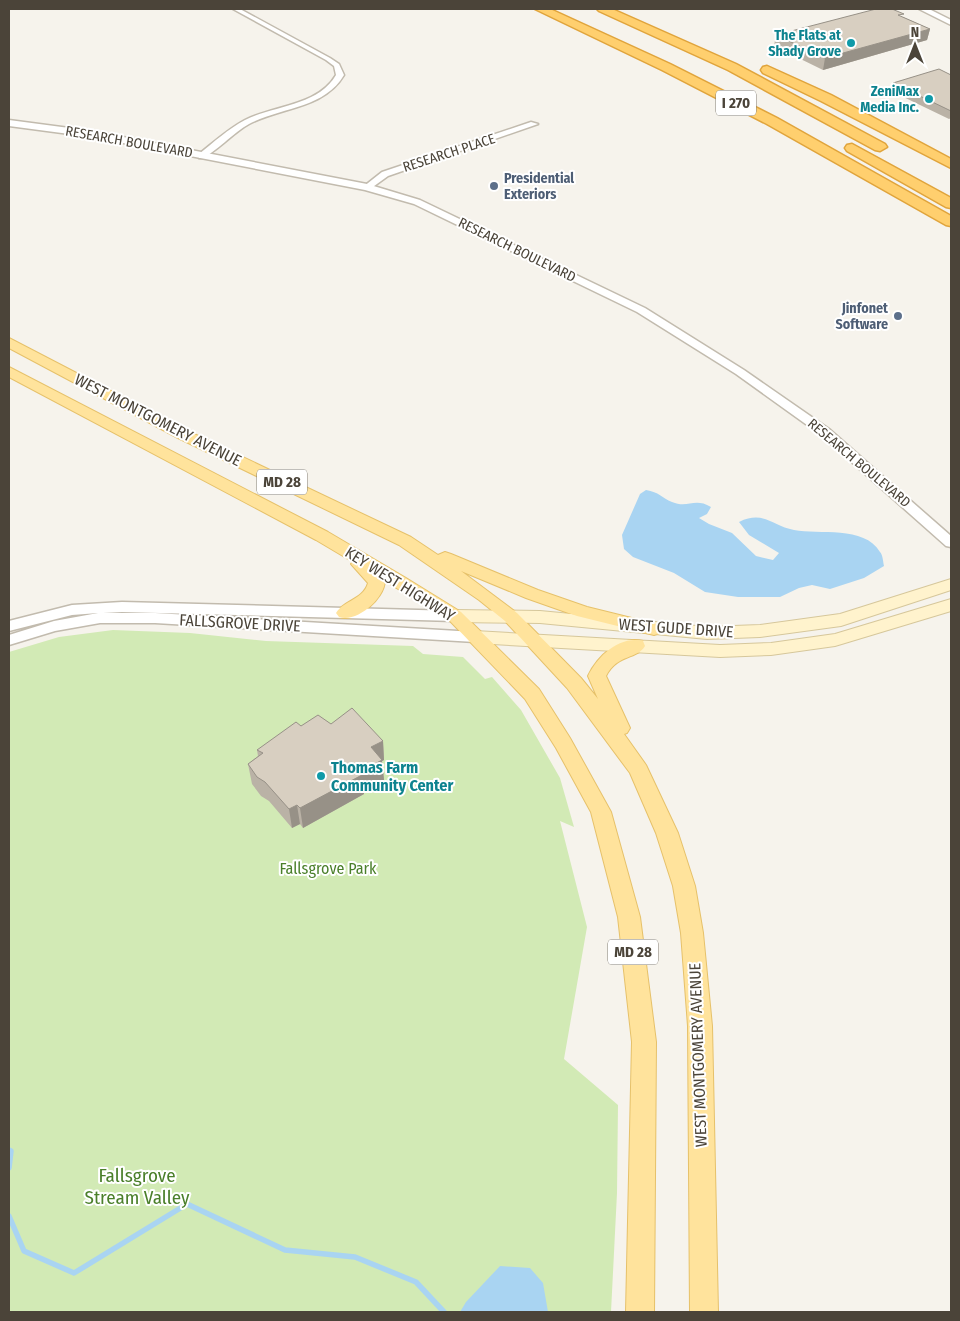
<svg xmlns="http://www.w3.org/2000/svg" width="960" height="1321" font-family="'Fira Sans Condensed',sans-serif">
  <style>
    .green { fill: #d2eab5 }
    .water { fill: #a9d4f2 }
    .lines { fill: none; stroke-linecap: round; stroke-linejoin: round }
    .stream { stroke: #a9d4f2; stroke-width: 5.5 }
    .minor-casing { stroke: #c2bbae; stroke-width: 3 }
    .tertiary-casing { stroke: #c2bbae; stroke-width: 3 }
    .secondary-casing { stroke: #d6c79b; stroke-width: 2 }
    .primary-casing { stroke: #e6c16a; stroke-width: 2 }
    .motorway-casing { stroke: #e0a43c; stroke-width: 3 }
    .minor { fill: #fff; fill-rule: evenodd }
    .tertiary { fill: #fff; fill-rule: evenodd }
    .secondary { fill: #fff3cd; fill-rule: evenodd }
    .primary { fill: #ffe39c; fill-rule: evenodd }
    .motorway { fill: #ffcf6e; fill-rule: evenodd }
    .wall { fill: #bab2a6 }
    .shaded-wall { fill: #979187 }
    .building { fill: #d8cfc1; stroke: #979187 }
    .culture-dot { fill: #0f9aa8; stroke: #fff; stroke-width: 2 }
    .service-dot { fill: #5c6f8a; stroke: #fff; stroke-width: 2 }
    .labels { text-anchor: middle; dominant-baseline: central; stroke-width: 4; stroke-linejoin: round; paint-order: stroke }
    .far-culture-label { font-size: 14px; font-weight: bold; fill: #0d838f; stroke: #fff; text-anchor: end }
    .far-street-label { font-size: 14px; fill: #4b4439; stroke: #fff }
    .far-service-label { font-size: 14px; font-weight: bold; fill: #4e5e75; stroke: #fff; text-anchor: start }
    .shield { fill: #fff; stroke: #817c74; stroke-width: 1 }
    .shield-label { font-size: 15px; font-weight: bold; fill: #4b4439 }
    .street-label { font-size: 16px; fill: #4b4439; stroke: #fff }
    .culture-label { font-size: 16px; font-weight: bold; fill: #0d838f; stroke: #fff; text-anchor: start }
    .park-label { font-size: 16px; fill: #4a7f2a; stroke: #fff }
    .near-park-label { font-size: 19px; fill: #4a7f2a; stroke: #fff }
  </style>
  <rect width="100%" height="100%" fill="#f6f3ec"/>
  <path class="green" d="M113,630l77,3 76,8 147,5 10,8 40,3 22,22 7,-2 29,33 39,68 14,49 -14,-6 27,106 -23,132 54,46 -1,88 -6,119h-602v-660l50,-15z"/>
  <path class="water" d="M646,490c13,2 16,8 26,12 16,7 22,-5 39,5l-4,7 -8,4 10,6 23,9 24,23 17,4 6,-7 -30,-18 -10,-13c25,-12 33,4 55,8 25,5 70,-5 86,22 3,3 3,10 4,14l-20,12 -34,11 -18,-4 -13,3 -19,9h-42l-33,-5 -31,-19 -41,-16 -9,-8 -2,-14 18,-41z
    M500,1266l30,2 13,15 5,29h-88l6,-10z"/>
  <g class="lines">
    <path class="stream" d="M9,1150l2,1 -2,17
      M9,1216l15,35 50,22 113,-69 98,46 70,7 61,25 28,30"/>
    <defs>
      <path id="minor" d="M233,9h7l90,49 9,6 5,11c-20,34 -63,32 -95,49 -15,8 -34,29 -47,34h-3v-4c15,-12 29,-25 46,-34 30,-15 73,-14 91,-45l-2,-9 -8,-6z
        M531,122l7,2 -150,52 -18,13 -7,-2 19,-15z"/>
      <path id="tertiary" d="M919,9h10l22,11v5z
        M9,120l83,11 275,53 53,16 225,108 99,62 85,59 122,107v11l-5,-1 -125,-111 -85,-61 -99,-62 -223,-108 -49,-14 -273,-53 -83,-11z
        M122,602l333,9 5,1 2,4 -2,4 -5,1 -333,-9 -19,1h52l320,19 5,1 2,4 -2,4 -5,1 -320,-19h-55l-45,8 -46,14v-10l45,-14 44,-8 -26,2 -63,16v-10l63,-16z"/>
      <path id="secondary" d="M951,579v11l-110,36 -81,11 -53,2 -167,-16 -85,-1 -6,-2 -2,-4 2,-4 6,-2 85,1 167,16 53,-2 80,-11z
        M951,599v12l-116,35 -64,9 -51,2 -245,-14 -6,-2 -3,-4 3,-4 6,-2 245,14 51,-2 64,-9z"/>
      <path id="primary" d="M9,338l181,94 221,105 27,18 7,-3 6,2 87,36 49,17 73,18 3,4 -3,4 -6,2 -77,-19 -51,-18 -65,-27 56,42 64,65 17,21 -10,-23c9,-19 31,-41 55,-35l2,5c-7,13 -28,8 -39,30l24,52 -3,5 -3,1 22,31 32,68 17,53 8,47 9,93 6,286h-28l-2,-286 -7,-93 -8,-47 -17,-53 -26,-60 -63,-85 -62,-67 -26,-21 -80,-55 -221,-107 -169,-90z
        M9,367l319,165 78,46 55,34 78,77 31,49 41,74 29,105 16,125 -2,270h-28l6,-270 -14,-125 -27,-105 -35,-64 -31,-49 -76,-79 -64,-39c-1,18 -28,42 -46,36l-3,-4c8,-13 27,-13 32,-30l-17,-19 2,-2 -37,-22 -307,-163z"/>
      <path id="motorway" d="M535,9h15l120,55 107,54 174,98v10l-5,-1 -179,-101 -105,-54z
        M597,9h15l124,55 149,80 2,3 -7,4 -5,-1 -147,-80 -129,-59z
        M767,66l64,29 120,64v9l-130,-67 -58,-28 -2,-3 2,-3z
        M852,144l99,54v10l-5,-1 -99,-56 -2,-3 2,-3z"/>
    </defs>
    <use href="#minor" class="minor-casing"/>
    <use href="#tertiary" class="tertiary-casing"/>
    <use href="#secondary" class="secondary-casing"/>
    <use href="#primary" class="primary-casing"/>
    <use href="#motorway" class="motorway-casing"/>
    <use href="#minor" class="minor"/>
    <use href="#tertiary" class="tertiary"/>
    <use href="#secondary" class="secondary"/>
    <use href="#primary" class="primary"/>
    <use href="#motorway" class="motorway"/>
  </g>
  <path class="wall" d="M903,17l27,12 -3,11 -104,30 -49,-24 2,-11z
    M951,75v43l-2,1 -58,-28 2,-8z
    M331,724l52,17 1,19 -2,1 2,19 -20,10v4l-61,34 -3,-4 -8,4 -23,-27 -8,-5 -9,-12 -4,-20 10,-8 -1,-6 44,-24z"/>
  <path class="shaded-wall" d="M930,29l-3,11 -104,30 2,-12z
    M383,741l1,19 -2,1 2,19 -20,10v4l-61,34 -3,-20 60,-36 11,-25z
    M297,805l3,19 -8,4 -3,-19z"/>
  <path class="building" d="M876,9h16l12,5 -6,1 32,14 -105,29 -49,-23z
    M939,69l12,6v36l-58,-28z
    M352,708l31,33 -12,6 11,13 -22,12 2,3 -62,33 -3,-3 -8,4 -24,-27 -8,-5 -9,-13 15,-11 -6,-3 39,-28 5,4 17,-11 13,9z"/>
  <g class="culture-dot">
    <circle cx="851" cy="43" r="5"/>
    <circle cx="929" cy="99" r="5"/>
    <circle cx="321" cy="776" r="5"/>
  </g>
  <g class="service-dot">
    <circle cx="494" cy="186" r="5"/>
    <circle cx="898" cy="316" r="5"/>
  </g>
  <g class="labels">
    <g class="far-culture-label">
      <text x="841" y="35">The Flats at<tspan x="841" dy="16">Shady Grove</tspan></text>
      <text x="919" y="91">ZeniMax<tspan x="919" dy="16">Media Inc.</tspan></text>
    </g>
    <g class="far-street-label">
      <text transform="translate(129 142) rotate(10)">RESEARCH BOULEVARD</text>
      <text transform="translate(449 153) rotate(-18)">RESEARCH PLACE</text>
      <text transform="translate(517 250) rotate(26)">RESEARCH BOULEVARD</text>
      <text transform="translate(859 463) rotate(40)">RESEARCH BOULEVARD</text>
    </g>
    <g class="far-service-label">
      <text x="504" y="178">Presidential<tspan x="504" dy="16">Exteriors</tspan></text>
      <text x="888" y="308" text-anchor="end">Jinfonet<tspan x="888" dy="16">Software</tspan></text>
    </g>
    <g class="shield">
      <rect x="716" y="90.5" width="40" height="25" rx="4"/>
      <rect x="257" y="469.5" width="50" height="25" rx="4"/>
      <rect x="608" y="939.5" width="50" height="25" rx="4"/>
    </g>
    <g class="shield-label">
      <text x="736" y="103">I 270</text>
      <text x="282" y="482">MD 28</text>
      <text x="633" y="952">MD 28</text>
    </g>
    <g class="street-label">
      <text transform="translate(158 420) rotate(27)">WEST MONTGOMERY AVENUE</text>
      <text transform="translate(400 584) rotate(32)">KEY WEST HIGHWAY</text>
      <text transform="translate(240 623) rotate(3)">FALLSGROVE DRIVE</text>
      <text transform="translate(676 628) rotate(4)">WEST GUDE DRIVE</text>
      <text transform="translate(698 1055) rotate(-92)">WEST MONTGOMERY AVENUE</text>
    </g>
    <g class="culture-label">
      <text x="331" y="767">Thomas Farm<tspan x="331" dy="18">Community Center</tspan></text>
    </g>
    <g class="park-label">
      <text x="328" y="868">Fallsgrove Park</text>
    </g>
    <g class="near-park-label">
      <text x="137" y="1175">Fallsgrove<tspan x="137" dy="22">Stream Valley</tspan></text>
    </g>
  </g>
  <rect width="960" height="1321" fill="none" stroke="#4b4439" stroke-width="20"/>
  <g transform="translate(915 45)" stroke="#ffffff" stroke-width="4" paint-order="stroke">
  <path d="M0-4L9 19L0 12L-9 19Z" fill="#4b4439"/>
  <text y="-8" font-size="14" font-weight="bold" text-anchor="middle" fill="#4b4439">N</text>
  </g>
</svg>
